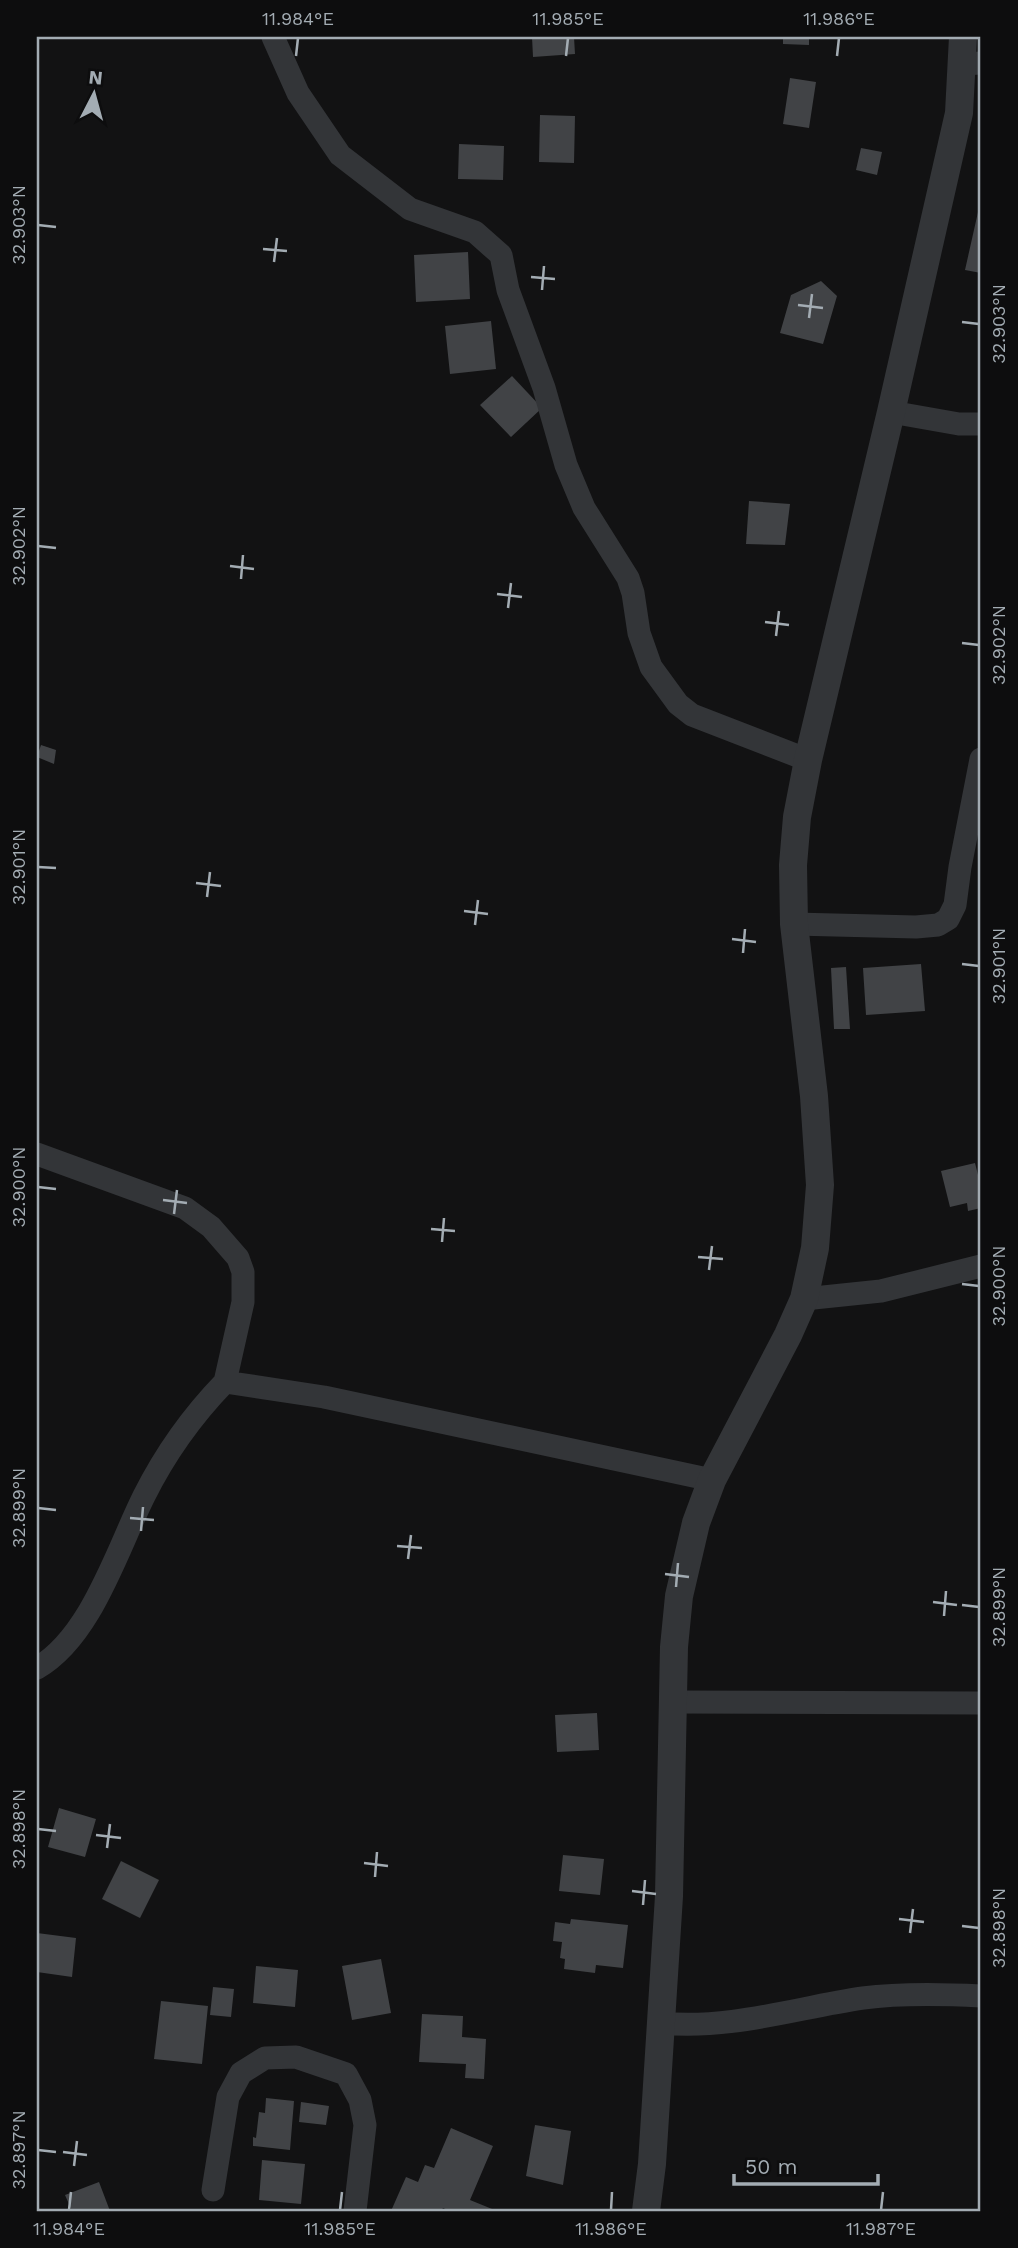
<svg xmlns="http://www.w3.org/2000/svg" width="1018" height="2248" font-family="'Work Sans',sans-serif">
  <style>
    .building { fill: #414346 }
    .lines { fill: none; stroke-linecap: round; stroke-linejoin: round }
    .minor { stroke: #333538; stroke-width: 23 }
    .tertiary { stroke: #333538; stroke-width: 28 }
    .ticks { fill: none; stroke: #a3acb3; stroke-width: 2.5 }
    .neatline { fill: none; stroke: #a3acb3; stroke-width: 2.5 }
    .ticks-label { font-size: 18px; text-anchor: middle; fill: #a3acb3 }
  </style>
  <rect width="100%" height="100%" fill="#121213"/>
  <path class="building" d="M532,37h42l1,17 -42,3z
    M783,37h26v8l-26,-1z
    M790,78l26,4 -7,46 -26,-4z
    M540,115l35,1 -1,47 -35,-1z
    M459,144l45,2 -1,34 -45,-1z
    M861,148l21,4 -5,23 -21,-5z
    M978,212l3,1v60l-16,-3z
    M468,252l2,47 -54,3 -2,-47z
    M821,281l16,15 -14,48 -43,-11 11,-38z
    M491,321l5,48 -46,5 -5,-48z
    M512,376l30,32 -31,29 -31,-32z
    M749,501l41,3 -5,41 -39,-1z
    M41,745l15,5 -2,14 -17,-7z
    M921,964l4,47 -59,4 -3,-47z
    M846,967l4,62h-16l-3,-61z
    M975,1163l6,24v21l-13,3 -1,-8 -17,4 -9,-36z
    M597,1713l2,37 -42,2 -2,-37z
    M59,1808l37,11 -11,38 -37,-10z
    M563,1855l41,4 -4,36 -41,-4z
    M121,1861l38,19 -19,38 -38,-19z
    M571,1919l57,6 -5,43 -27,-3 -1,8 -31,-4 1,-10 -5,-1 2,-16 -9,-1 2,-19 15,2z
    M37,1933l39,5 -4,39 -35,-5z
    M381,1959l10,54 -39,7 -10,-54z
    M256,1966l42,4 -3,37 -42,-4z
    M213,1987l21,2 -3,28 -21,-2z
    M161,2001l47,5 -6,58 -48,-5z
    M422,2014l41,2 -1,21 24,2 -2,40 -19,-1 1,-14 -47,-2z
    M266,2098l28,3 -4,49 -37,-4v-9l3,1 3,-26 6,1z
    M301,2102l28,4 -3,19 -27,-3z
    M535,2125l36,6 -8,54 -37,-9z
    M451,2128l42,18 -23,54 27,11h-47l-7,-3 -2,3h-50l15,-34 12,5 7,-17 9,3z
    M262,2160l43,4 -4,40 -42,-4z
    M99,2182l11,29h-38l-7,-16z"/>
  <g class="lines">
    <path class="minor" d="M273,37l25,56 42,62 70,54 65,23 26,23 7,35 36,98 22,77 18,43 44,70 5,15 6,40 12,34 27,37 14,11 116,45
      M963,64l18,-1
      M891,412l68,12h22
      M794,924l122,3 22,-2 10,-6 7,-14 5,-38 21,-108
      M37,1154l148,54 26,19 27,31 5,14v30l-18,80
      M804,1299l77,-8 100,-25
      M37,1668c54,-31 80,-118 107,-172 21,-42 48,-80 81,-114l99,15 388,83
      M673,1702l308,1
      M660,2023c70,7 135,-15 203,-25 38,-5 79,-4 118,-2
      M213,2190l15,-93 13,-24 24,-15 31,-1 50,17 14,26 5,25 -10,86"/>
    <path class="tertiary" d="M646,2211l6,-47 17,-268 5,-249 5,-51 17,-73 16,-43 76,-145 16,-36 11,-51 5,-63 -6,-89 -20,-172 -1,-59 4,-48 11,-57 83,-348 68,-299 4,-76"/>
  </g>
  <path class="ticks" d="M296,56l2,-18M566,56l2,-18M837,56l2,-18M38,225l18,2M263,249l24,2M274,262l3,-24M531,277l24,2M542,290l2,-24M798,305l25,3M809,318l3,-24M962,322l17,2M38,546l18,2M230,566l24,3M241,579l2,-24M497,594l25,3M508,608l3,-25M765,622l24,3M776,636l3,-25M962,643l17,2M38,867l18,1M196,883l25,3M207,897l3,-25M464,911l24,3M475,925l3,-25M732,939l24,3M743,953l2,-24M962,964l17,2M38,1187l18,2M163,1200l24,3M174,1214l3,-24M431,1229l24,2M442,1242l2,-24M698,1257l25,2M709,1270l3,-24M962,1284l17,2M38,1508l18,2M130,1518l24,2M141,1531l2,-24M397,1546l25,2M408,1559l3,-24M665,1574l24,3M676,1587l2,-24M933,1602l24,3M962,1605l17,2M944,1616l2,-25M38,1829l18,2M96,1835l25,3M107,1848l3,-24M364,1863l24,3M375,1877l2,-25M632,1891l24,3M643,1905l2,-25M899,1919l25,3M962,1926l17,2M910,1933l3,-24M38,2150l18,2M63,2152l24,3M74,2166l3,-25M69,2210l2,-18M340,2210l2,-18M611,2210l1,-18M881,2210l2,-18"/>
  <rect width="1018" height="2248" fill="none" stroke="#0d0d0e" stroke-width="77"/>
  <g transform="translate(94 94) rotate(6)" stroke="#0d0d0e" stroke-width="5" paint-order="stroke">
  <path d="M0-5L12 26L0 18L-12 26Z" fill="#a3acb3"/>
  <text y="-10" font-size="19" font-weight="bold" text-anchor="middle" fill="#a3acb3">N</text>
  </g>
  <path d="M734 2174v10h144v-10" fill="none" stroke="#a3acb3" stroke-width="3.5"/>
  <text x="745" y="2174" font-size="21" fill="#a3acb3" stroke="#0d0d0e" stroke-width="5" paint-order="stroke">50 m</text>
  <rect x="38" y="38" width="941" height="2172" class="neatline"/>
  <g class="ticks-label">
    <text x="298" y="25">11.984°E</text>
    <text x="568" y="25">11.985°E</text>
    <text x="839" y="25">11.986°E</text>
    <text transform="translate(19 225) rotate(-90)" y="6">32.903°N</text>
    <text transform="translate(999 324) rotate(-90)" y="6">32.903°N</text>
    <text transform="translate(19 546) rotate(-90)" y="6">32.902°N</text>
    <text transform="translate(999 645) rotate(-90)" y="6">32.902°N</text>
    <text transform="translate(19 867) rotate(-90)" y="6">32.901°N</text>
    <text transform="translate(999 966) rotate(-90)" y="6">32.901°N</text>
    <text transform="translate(19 1187) rotate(-90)" y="6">32.900°N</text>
    <text transform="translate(999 1286) rotate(-90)" y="6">32.900°N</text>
    <text transform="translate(19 1508) rotate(-90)" y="6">32.899°N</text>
    <text transform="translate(999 1607) rotate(-90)" y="6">32.899°N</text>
    <text transform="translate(19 1829) rotate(-90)" y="6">32.898°N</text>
    <text transform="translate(999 1928) rotate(-90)" y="6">32.898°N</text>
    <text transform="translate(19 2150) rotate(-90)" y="6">32.897°N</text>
    <text x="69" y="2235">11.984°E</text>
    <text x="340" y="2235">11.985°E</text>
    <text x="611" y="2235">11.986°E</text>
    <text x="881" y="2235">11.987°E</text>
  </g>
</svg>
